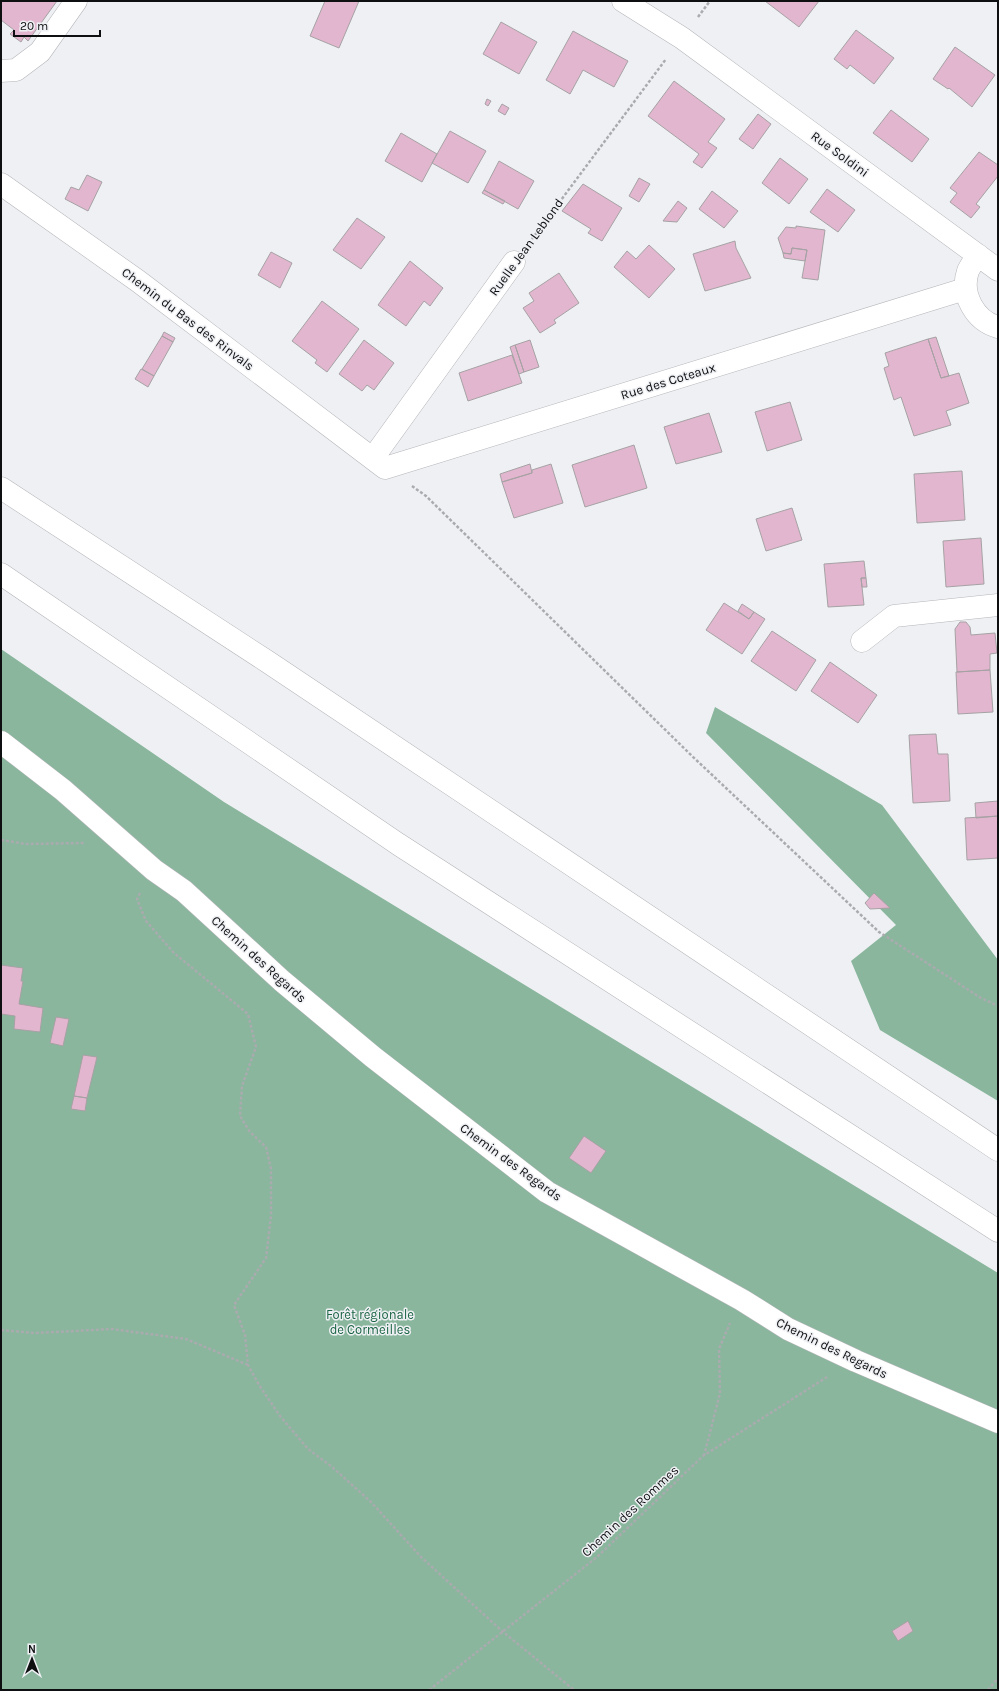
<svg xmlns="http://www.w3.org/2000/svg" width="999" height="1691" font-family="Karla,sans-serif">
  <style>
    .forest { fill: #89b69d }
    .building { fill: #e2b6ce; stroke: #a6a2a4 }
    .lines { fill: none; stroke-linecap: round; stroke-linejoin: round }
    .street-casing { stroke: #b5b6ba; stroke-width: 23 }
    .highway-casing { stroke: #b5b6ba; stroke-width: 23 }
    .path { stroke: #aaabae; stroke-width: 2.5; stroke-dasharray: 3 2; stroke-linecap: butt }
    .street { stroke: #fff; stroke-width: 22 }
    .highway { stroke: #fff; stroke-width: 22 }
    .labels { text-anchor: middle; dominant-baseline: central; stroke-width: 3; stroke-linejoin: round; paint-order: stroke }
    .street-label { font-size: 13px; fill: #0e0f10; stroke: #eff0f4 }
    .park-label { font-size: 13px; fill: #1a6544; stroke: #eff0f4 }
  </style>
  <rect width="100%" height="100%" fill="#eff0f4"/>
  <path class="forest" d="M1,649l223,153 774,471v417h-997z
    M715,707l167,98 116,155v141l-118,-71 -29,-69 45,-36 -190,-192z"/>
  <path class="building" d="M1,1h56l-29,40 -4,-4 -3,5 -11,-8 4,-4 -13,-10z
    M325,1h34l-20,47 -29,-12z
    M765,1h54l-20,26z
    M501,22l36,20 -18,32 -36,-20z
    M856,30l38,28 -20,26 -24,-19 -3,4 -13,-10z
    M573,31l55,30 -14,26 -31,-17 -13,24 -24,-14z
    M955,47l40,28 -23,32 -23,-19 -1,1 -15,-10z
    M674,81l51,38 -17,23 9,6 -15,20 -9,-6 6,-8 -51,-38z
    M487,99l4,2 -3,5 -3,-2z
    M502,104l7,4 -4,7 -7,-4z
    M891,110l38,29 -17,23 -39,-29z
    M758,114l13,10 -18,25 -14,-10z
    M450,131l36,20 -18,32 -36,-20z
    M401,133l36,21 -15,28 -37,-21z
    M979,152l19,13v11l-22,28 4,3 -9,11 -21,-16 7,-9 -7,-5z
    M780,158l28,21 -19,25 -27,-21z
    M499,161l35,20 -16,28 -34,-19z
    M87,175l15,7 -14,29 -23,-12 6,-12 8,3z
    M639,178l11,6 -11,18 -10,-6z
    M583,184l39,24 -20,33 -14,-8 3,-4 -29,-18z
    M827,189l28,21 -17,22 -28,-20z
    M484,190l21,11 -2,3 -21,-11z
    M712,191l26,20 -14,17 -25,-19z
    M678,201l9,7 -10,14 -14,-1z
    M357,218l28,19 -24,32 -28,-19z
    M796,226l29,4 -7,50 -16,-2 5,-28 -15,-2 -1,6 -8,-1 -5,-15 8,-11 10,1z
    M735,241l1,7 15,30 -46,13 -12,-37z
    M649,245l26,24 -26,29 -35,-31 13,-16 9,8z
    M792,248l15,2 -2,11 -21,-3 -1,-5 8,1z
    M271,252l21,11 -12,25 -22,-13z
    M410,261l33,27 -13,18 -6,-5 -18,25 -28,-21z
    M559,273l20,30 -25,17 2,3 -16,10 -17,-25 11,-7 -5,-8z
    M322,301l37,28 -32,43 -12,-9 2,-3 -25,-19z
    M164,332l11,6 -2,4 -11,-6z
    M162,336l11,6 -19,34 -12,-7z
    M936,337l13,39 -8,2 -13,-39z
    M928,339l13,39 18,-5 10,30 -23,8 5,14 -37,11 -13,-39 -7,3 -10,-32 5,-2 -4,-13z
    M364,340l30,23 -20,27 -7,-5 -5,6 -23,-17z
    M530,340l9,27 -15,5 -9,-27z
    M515,345l9,27 -5,2 -9,-27z
    M512,355l10,28 -54,18 -9,-28z
    M141,369l13,7 -6,11 -13,-8z
    M790,402l12,38 -35,11 -12,-39z
    M709,413l13,39 -46,12 -12,-37z
    M634,445l13,43 -62,19 -13,-42z
    M530,464l2,9 -30,9 -2,-8z
    M551,464l12,39 -49,15 -12,-36 30,-9v-3z
    M962,471l3,49 -48,3 -3,-49z
    M792,508l10,32 -36,11 -10,-32z
    M981,538l3,46 -38,3 -3,-46z
    M864,561l2,17h-5l3,27 -36,2 -4,-43z
    M861,578h5l1,9h-5z
    M724,603l25,16 5,-7 11,7 -23,35 -36,-24z
    M742,604l12,8 -5,7 -11,-8z
    M960,622h6l4,5 1,8 24,-2 2,20 -7,1v16l-33,2 -2,-43z
    M772,631l44,29 -20,31 -45,-30z
    M830,662l47,33 -19,28 -47,-32z
    M990,670l3,42 -35,2 -2,-42z
    M936,734l2,20h10l2,47 -37,2 -4,-68z
    M998,801v15l-22,2 -1,-15z
    M998,816v42l-31,2 -2,-42z
    M874,893l16,15 -20,1 -5,-6z
    M1,965l22,3 -2,13h2l-4,23 24,4 -3,24 -26,-3 1,-13 -14,-2z
    M56,1017l13,2 -6,27 -13,-3z
    M83,1055l14,2 -10,41 -13,-2z
    M74,1096l13,2 -2,13 -14,-2z
    M584,1136l22,15 -15,22 -22,-15z
    M908,1621l5,10 -15,10 -6,-10z"/>
  <g class="lines">
    <defs>
      <path id="street" d="M623,1l59,37 316,232
        M1,71l15,-1 24,-18 36,-51
        M1,184l137,97 247,187 580,-179
        M978,255c-3,5 -8,11 -10,16 -8,23 7,50 30,56
        M373,458l141,-196
        M862,641l32,-25 104,-11
        M1,742l62,48 91,80 30,21 98,90 91,76 174,135 195,108 46,29 68,32 142,61"/>
      <path id="highway" d="M1,488l267,174 730,488
        M1,574l397,270 600,387"/>
    </defs>
    <use href="#street" class="street-casing"/>
    <use href="#highway" class="highway-casing"/>
    <path class="path" d="M698,17l12,-16
      M529,243l137,-184
      M412,486l14,10 266,260 187,176 102,66 17,8
      M1,840l25,4 58,-1
      M140,893l-3,6 9,22 28,32 74,61 8,33 -14,39 -2,30 10,16 16,15 5,22v47l-5,42 -32,47 11,30 3,30 11,20 21,31 28,33 23,17 40,36 50,55 81,74 72,59
      M1,1330l34,3 77,-4 74,10 62,26
      M704,1456l16,-63 -1,-44 11,-26
      M429,1690l168,-133 106,-101 124,-79
      M988,1690l10,-12"/>
    <use href="#street" class="street"/>
    <use href="#highway" class="highway"/>
  </g>
  <g class="labels">
    <g class="street-label">
      <text transform="translate(840 154) rotate(36)">Rue Soldini</text>
      <text transform="translate(526 247) rotate(-54)">Ruelle Jean Leblond</text>
      <text transform="translate(188 319) rotate(37)">Chemin du Bas des Rinvals</text>
      <text transform="translate(668 381) rotate(-17)">Rue des Coteaux</text>
      <text transform="translate(259 959) rotate(42)">Chemin des Regards</text>
      <text transform="translate(511 1162) rotate(36)">Chemin des Regards</text>
      <text transform="translate(832 1348) rotate(26)">Chemin des Regards</text>
      <text transform="translate(630 1511) rotate(-43)">Chemin des Rommes</text>
    </g>
    <g class="park-label">
      <text x="370" y="1314">Forêt régionale<tspan x="370" dy="15">de Cormeilles</tspan></text>
    </g>
  </g>
  <rect width="999" height="1691" fill="none" stroke="#0e0f10" stroke-width="4"/>
  <g transform="translate(32 1659)" stroke="#eff0f4" stroke-width="3" paint-order="stroke">
  <path d="M0-3L7 15L0 10L-7 15Z" fill="#0e0f10"/>
  <text y="-6" font-size="11" font-weight="bold" text-anchor="middle" fill="#0e0f10">N</text>
  </g>
  <path d="M14 30v6h86v-6" fill="none" stroke="#0e0f10" stroke-width="2"/>
  <text x="20" y="30" font-size="12" fill="#0e0f10" stroke="#eff0f4" stroke-width="3" paint-order="stroke">20 m</text>
</svg>
